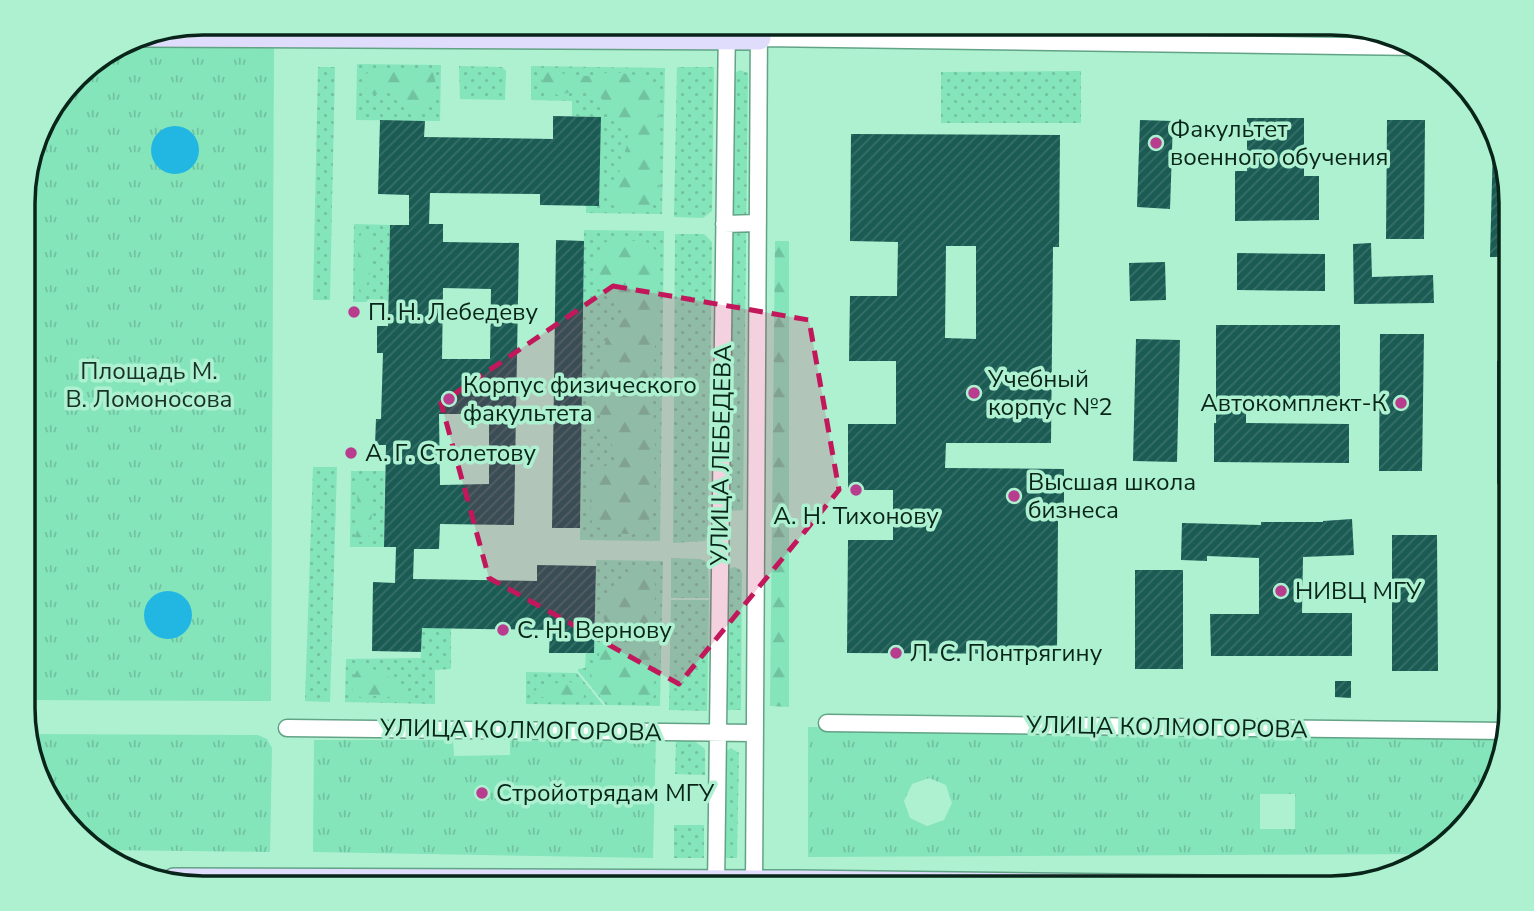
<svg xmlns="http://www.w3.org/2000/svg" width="1534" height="911" font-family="'Nunito Sans',sans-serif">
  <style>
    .grass { fill: url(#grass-dots) }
    .forest { fill: url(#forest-firs) }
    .park { fill: url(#park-tufts); fill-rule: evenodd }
    .water { fill: #22b7e3 }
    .building { fill: url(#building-hatch); fill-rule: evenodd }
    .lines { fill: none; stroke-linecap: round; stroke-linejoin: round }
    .street-casing { stroke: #62a386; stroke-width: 19 }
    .secondary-casing { stroke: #62a386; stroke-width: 26 }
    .street { stroke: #fff; stroke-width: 16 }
    .secondary { stroke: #dfddfb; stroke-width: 23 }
    .marked { fill: #c2185b; fill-opacity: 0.2; stroke: #c2185b; stroke-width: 5; stroke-dasharray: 14 9; stroke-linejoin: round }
    .poi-dot { fill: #b83d8e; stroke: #adf1d1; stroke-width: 2.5 }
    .labels { text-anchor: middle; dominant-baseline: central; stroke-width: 7; stroke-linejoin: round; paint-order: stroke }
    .poi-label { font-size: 24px; fill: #09251a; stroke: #adf1d1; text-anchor: start }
    .park-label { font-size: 24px; fill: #173126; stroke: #adf1d1 }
    .street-label { font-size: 24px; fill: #09251a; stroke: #adf1d1 }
    .rim { fill: none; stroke: #09251a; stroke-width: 3.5 }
  </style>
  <defs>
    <pattern id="grass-dots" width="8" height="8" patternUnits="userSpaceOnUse" patternTransform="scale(1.75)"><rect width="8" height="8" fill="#84e4ba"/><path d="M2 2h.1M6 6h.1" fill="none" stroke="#71c39f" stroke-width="1.8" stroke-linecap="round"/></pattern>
    <pattern id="forest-firs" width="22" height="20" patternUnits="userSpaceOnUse" patternTransform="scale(1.75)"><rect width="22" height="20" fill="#84e4ba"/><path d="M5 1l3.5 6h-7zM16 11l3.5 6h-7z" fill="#71c39f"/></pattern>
    <pattern id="park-tufts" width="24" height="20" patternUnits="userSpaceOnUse" patternTransform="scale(1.75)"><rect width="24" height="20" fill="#84e4ba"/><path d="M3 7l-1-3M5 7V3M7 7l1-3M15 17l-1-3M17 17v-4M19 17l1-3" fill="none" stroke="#71c39f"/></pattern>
    <pattern id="building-hatch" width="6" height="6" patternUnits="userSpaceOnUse" patternTransform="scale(1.75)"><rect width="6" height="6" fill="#1a5b53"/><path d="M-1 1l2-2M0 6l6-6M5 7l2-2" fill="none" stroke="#396f68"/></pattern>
  </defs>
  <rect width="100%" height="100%" fill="#adf1d1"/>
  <path class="grass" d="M357,64l84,1 -1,56 -84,-1z
    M459,66l43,1 4,4 -1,29 -45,-1z
    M531,66l134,2 -3,146 -76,-1v-8h13l2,-88 -29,-1v-15l-41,-1z
    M318,67h17l-5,233h-17z
    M677,67h37l-2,144 -9,7 -29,-1z
    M740,70l8,3 -5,437 -15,1 4,-436z
    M1081,71v52h-140v-51z
    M354,224l36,1 -2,77h-35z
    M584,230l80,1 -4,310 -80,-1z
    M675,234h29l8,8 -4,292 -3,7 -32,2z
    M313,467h24l-7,235 -25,-1z
    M351,471h34l-1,76h-34z
    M671,558l29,1 8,3 1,36h-38z
    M596,560l67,1 -3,145 -54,-1 -28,-34v-2l7,-1 1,-15h8z
    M735,567l6,3 1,4 -1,136h-15l1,-136 4,-6z
    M671,600h38l-2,111 -38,-1z
    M422,628h29v41l-16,1v34l-90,-2 1,-43 75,-1z
    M526,672l51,1 26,32 -77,-1z
    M676,740h17l12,9v26l-30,-1z
    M731,748l8,5 -2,105h-12v-106z
    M674,825h30v33h-30z"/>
  <path class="forest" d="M373,69l59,1c10,26 2,42 -26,42l-6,-14 -9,-6c-16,2 -20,7 -28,-10l3,-8z
    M548,72l39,4 26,-4 37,5c17,29 6,63 6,95 1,8 7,19 3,26 -7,15 -51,18 -48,-9 1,-7 7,-13 9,-19 4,-11 8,-26 8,-37l-12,-18 -6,-3 -9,-14 -11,-6h-18l-14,3 -16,-4v-13z
    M363,229c12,12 10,53 -2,65 -4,-15 -5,-51 2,-65z
    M619,239l30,4 6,7 5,18 -8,124 3,45 -1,67 -8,27c-14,7 -41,1 -54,-7l-3,-40 4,-13 22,-9 -4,-23 -10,-21 -5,-18v-26l13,-43 20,-16 -31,-30 -2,-19 6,-23z
    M775,241h14v466l-19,-1z
    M362,477c15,9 10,50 5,65h-9l-3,-5 4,-13 -3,-44z
    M639,568h10l6,11 -1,117 -6,6c-33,-2 -53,5 -59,-35l10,-11 1,-11 7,-14 -6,-23 6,-13 20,-22z
    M359,667c18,-1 42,14 47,31l-31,-2 -13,2 -9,-5 -2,-12z
    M567,682l12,1 6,5 -1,9c-18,6 -33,4 -51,-3l6,-9z"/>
  <path class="park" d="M118,47l156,1 -3,653 -247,-1v-520l18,-57 42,-55z
    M808,727l698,9 -19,62 -56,56 -623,3zM929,778l17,7 6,18 -8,17 -17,6 -17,-8 -6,-17 8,-17zM1260,794h35v35h-35z
    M25,734l233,1 9,4 5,9 -2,104 -172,-2 -45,-42z
    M510,736h146l-3,122 -340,-6 1,-112h139l1,16 56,-1z"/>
  <path class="water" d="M151 150a24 24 0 1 1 48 0a24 24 0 1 1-48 0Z
    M144 615a24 24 0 1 1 48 0a24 24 0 1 1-48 0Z"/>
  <path class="building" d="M553,116l48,1 -2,89 -59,-1v-11l-110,-1 -1,31h14v18l76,1 -5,282 -74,-1 -1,25h-25l-1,30 124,2v-16l59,1 -2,87h-45l1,-23 -128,-2 -1,24 -49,-1 1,-69 22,1 1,-36h-12l2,-102h-11l1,-26h5l2,-66h-6v-27h11l2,-101h19v-30l-31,-1 2,-74 45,1 -1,16 129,2zM443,288l48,1 -1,70h-48zM439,414h50v70l-49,1z
    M1247,118h57v58h15v44l-84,1v-50h12z
    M1140,120l33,1 -3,88 -33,-2z
    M1387,120h38l-1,119h-38z
    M851,134l209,1 -1,112h-6l-2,196h-105l-1,25 119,1v51h-6l-1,134 -210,-1 1,-113h45v-50h-45v-66h48v-63h-47l1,-65h47l1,-54 -48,-1zM946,246h30v93l-31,-1z
    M1493,143l18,48v66h-21z
    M556,240l28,1 -4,287h-28z
    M1371,243l1,34 61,-2 1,28 -80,1 -1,-60z
    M1237,253l88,1v37l-88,-1z
    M1165,262l1,38 -36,1 -1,-38z
    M1216,325h124v75h-94v23l103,1v39l-135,-1v-39h2z
    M1380,334h44l-2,137h-43z
    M1136,339l44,1 -3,122 -44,-1z
    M1497,361h14v122l-14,1z
    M1352,519l2,36 -51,2 -1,56h50v43h-141l-1,-42h49v-56l-52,-2v5l-26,-1 1,-37 79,2v-3h62v-1z
    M1392,535h45l1,136h-46z
    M1135,570h48v99h-48z
    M1335,681h16v17l-16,-1z"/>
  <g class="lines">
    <defs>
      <path id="street" d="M759,38l661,9
        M724,224l34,-1
        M827,723l680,8
        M287,728l467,5
        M716,888l11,-865
        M754,888l5,-865"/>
      <path id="secondary" d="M143,35l616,3
        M174,880l622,2 500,6"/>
    </defs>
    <use href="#street" class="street-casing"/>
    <use href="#secondary" class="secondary-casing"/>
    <use href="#street" class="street"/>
    <use href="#secondary" class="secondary"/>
  </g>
  <path class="marked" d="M613,286l196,34 30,170 -160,194 -190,-106 -48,-175z"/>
  <g class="poi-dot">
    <circle cx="1156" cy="143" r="7"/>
    <circle cx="354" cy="312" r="7"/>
    <circle cx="974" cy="393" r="7"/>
    <circle cx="449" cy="399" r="7"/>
    <circle cx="1401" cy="403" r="7"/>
    <circle cx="351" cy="453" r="7"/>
    <circle cx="856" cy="490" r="7"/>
    <circle cx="1014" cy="496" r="7"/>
    <circle cx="1281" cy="591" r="7"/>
    <circle cx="503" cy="630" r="7"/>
    <circle cx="896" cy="653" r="7"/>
    <circle cx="482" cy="793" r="7"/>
  </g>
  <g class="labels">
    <g class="poi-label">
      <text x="1170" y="129">Факультет<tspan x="1170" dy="28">военного обучения</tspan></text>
      <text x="368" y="312">П. Н. Лебедеву</text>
      <text x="988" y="379">Учебный<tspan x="988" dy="28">корпус №2</tspan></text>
      <text x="463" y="385">Корпус физического<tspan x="463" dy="28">факультета</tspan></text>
      <text x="1387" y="403" text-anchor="end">Автокомплект-К</text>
      <text x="365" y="453">А. Г. Столетову</text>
      <text x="1028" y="482">Высшая школа<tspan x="1028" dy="28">бизнеса</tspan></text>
      <text x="856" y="516" text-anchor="middle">А. Н. Тихонову</text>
      <text x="1295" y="591">НИВЦ МГУ</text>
      <text x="517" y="630">С. Н. Вернову</text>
      <text x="910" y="653">Л. С. Понтрягину</text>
      <text x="496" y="793">Стройотрядам МГУ</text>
    </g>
    <g class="park-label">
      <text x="149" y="371">Площадь М.<tspan x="149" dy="28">В. Ломоносова</tspan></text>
    </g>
    <g class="street-label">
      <text transform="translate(721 455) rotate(-89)">УЛИЦА ЛЕБЕДЕВА</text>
      <text transform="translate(1167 727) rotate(1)">УЛИЦА КОЛМОГОРОВА</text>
      <text transform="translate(521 730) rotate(1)">УЛИЦА КОЛМОГОРОВА</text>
    </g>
  </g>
  <path d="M0 0H1534V911H0ZM203 35H1331A168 168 0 0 1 1499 203V708A168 168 0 0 1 1331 876H203A168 168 0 0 1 35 708V203A168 168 0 0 1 203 35Z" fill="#adf1d1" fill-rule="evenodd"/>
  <path class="rim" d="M203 35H1331A168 168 0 0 1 1499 203V708A168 168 0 0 1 1331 876H203A168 168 0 0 1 35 708V203A168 168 0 0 1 203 35Z"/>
</svg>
